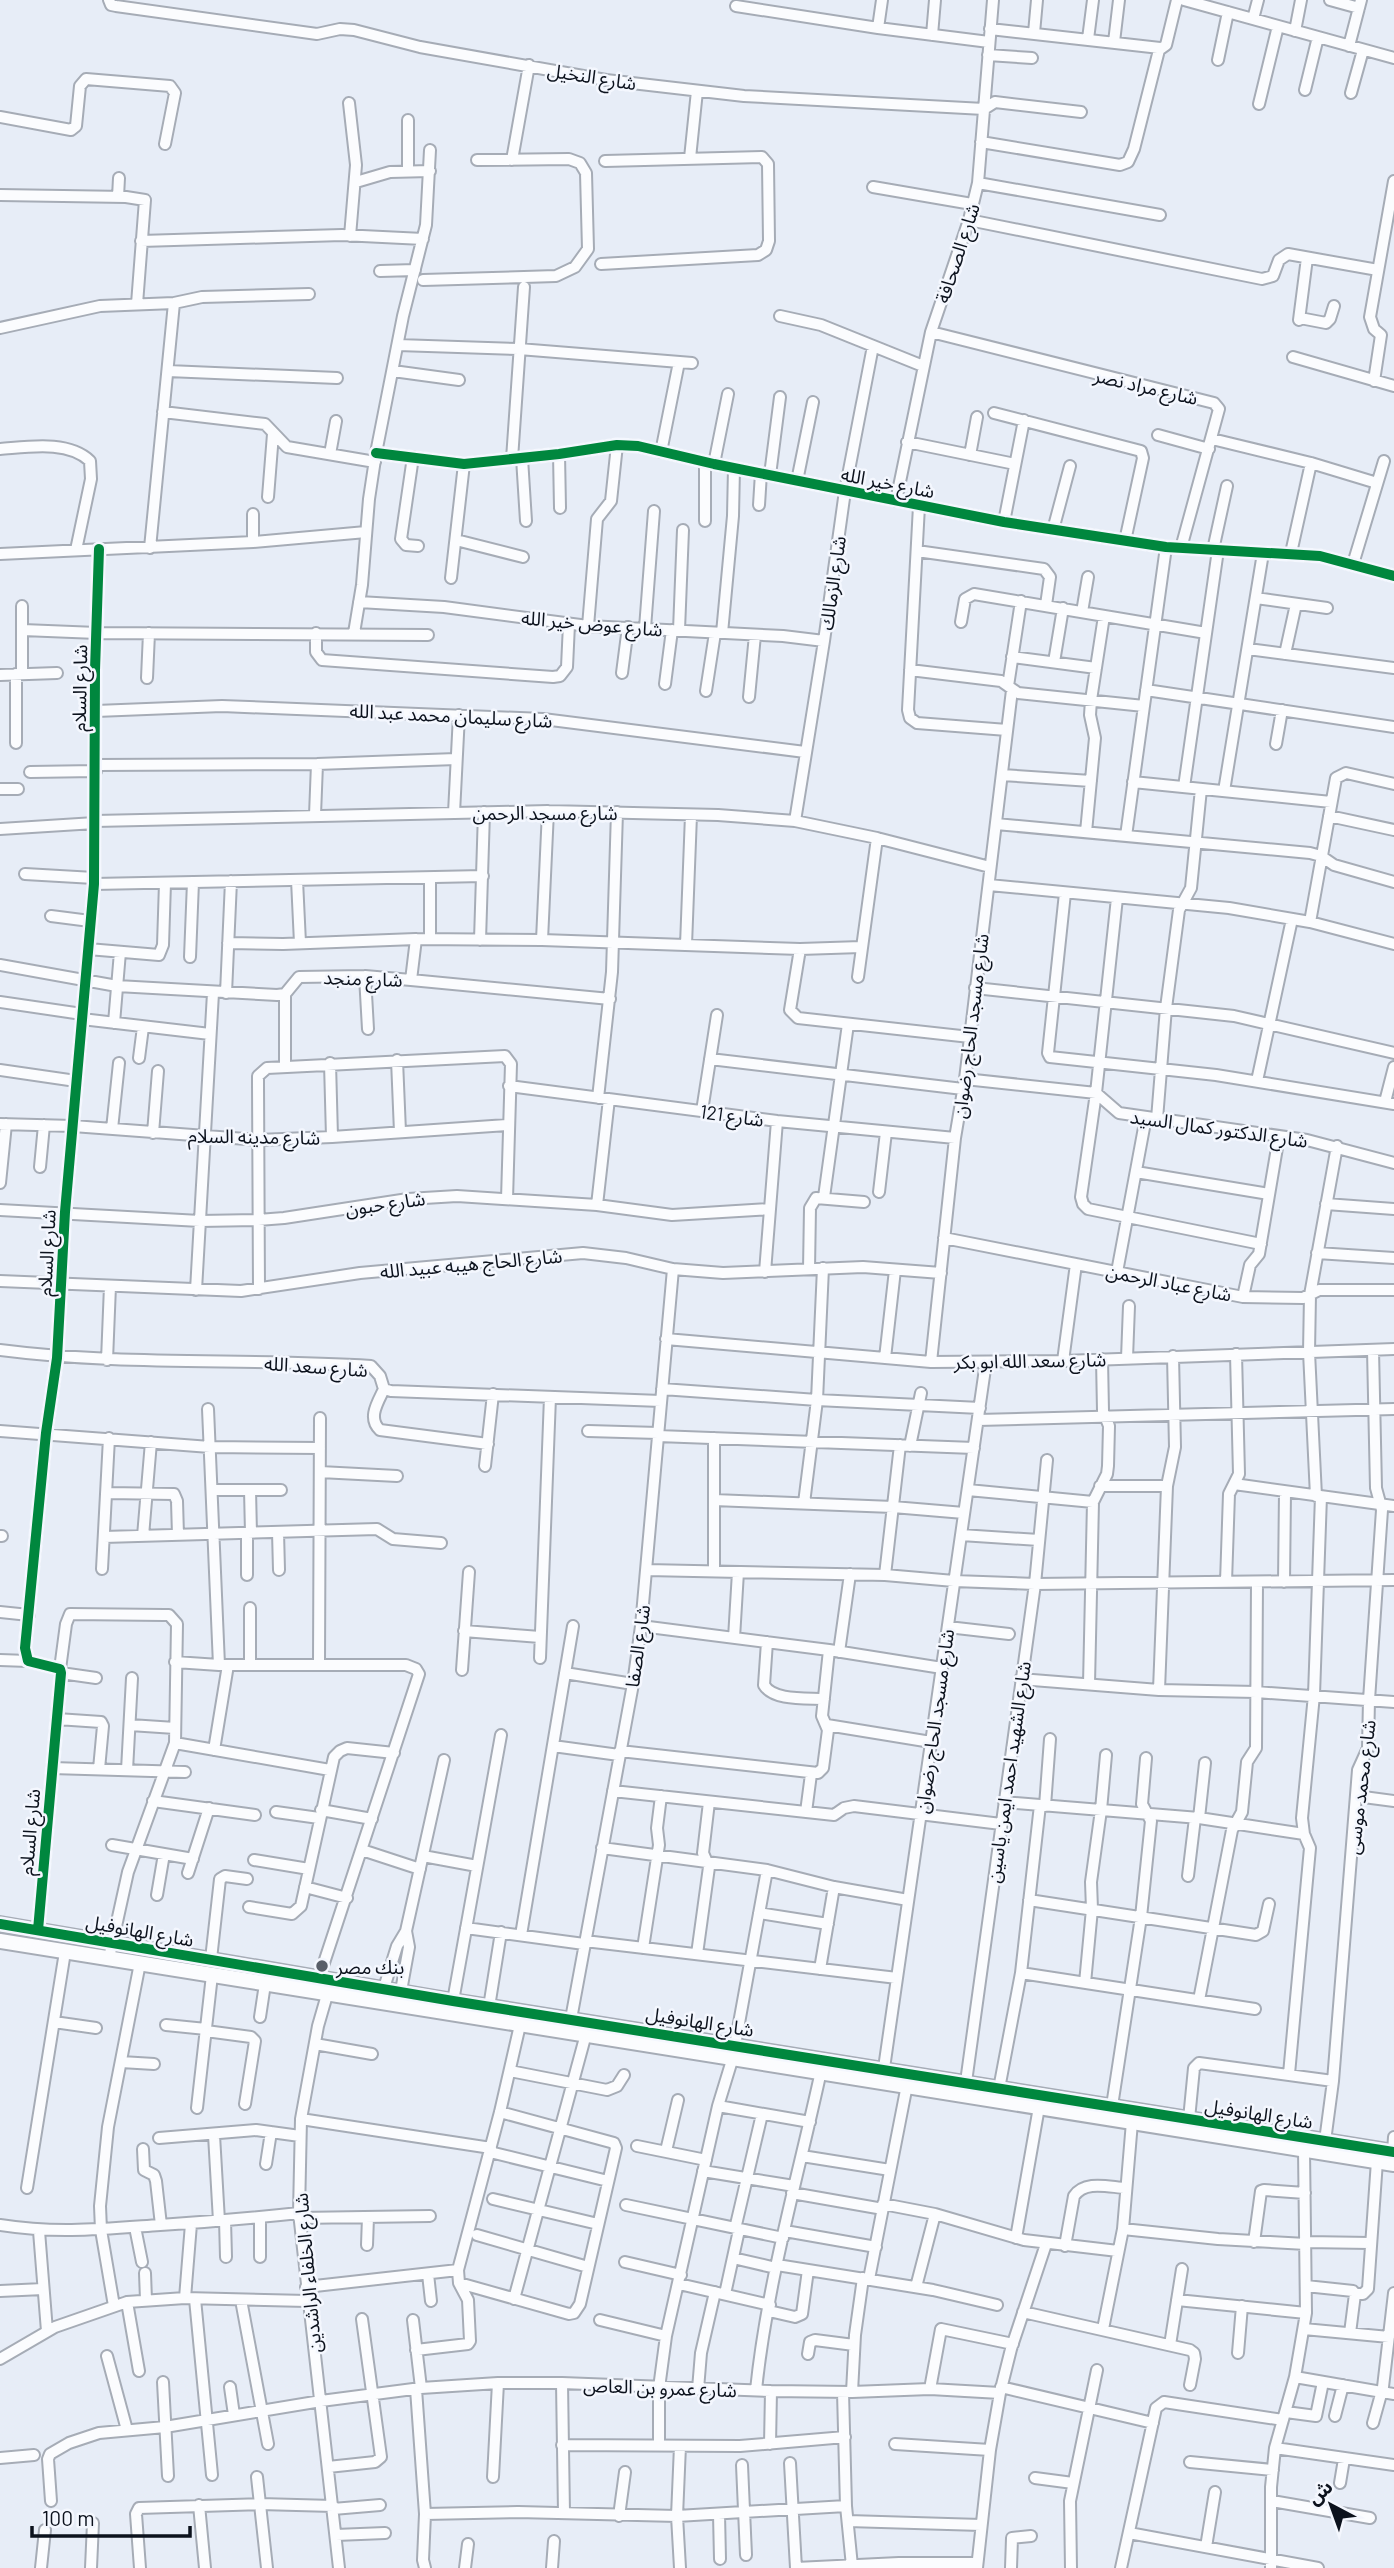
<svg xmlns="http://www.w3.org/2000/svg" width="1394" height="2568" font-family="Barlow,'Noto Sans Arabic',sans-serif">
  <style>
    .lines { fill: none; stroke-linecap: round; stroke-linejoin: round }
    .street-casing { stroke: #a6acb6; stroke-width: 14 }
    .secondary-casing { stroke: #a6acb6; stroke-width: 18 }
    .street { stroke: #fbfcfe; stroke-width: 10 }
    .secondary { stroke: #fbfcfe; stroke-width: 14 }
    .cycleway-casing { stroke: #f4f7fe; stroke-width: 15 }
    .cycleway { stroke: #00873e; stroke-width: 10 }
    .poi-dot { fill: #595f69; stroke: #f4f7fe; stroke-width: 2.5 }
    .labels { text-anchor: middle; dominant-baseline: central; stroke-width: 5; stroke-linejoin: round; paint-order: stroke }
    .street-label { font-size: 19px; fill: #0c121d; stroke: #f4f7fe }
    .poi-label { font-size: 19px; fill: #0c121d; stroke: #f4f7fe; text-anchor: start }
  </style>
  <rect width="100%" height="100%" fill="#e7edf7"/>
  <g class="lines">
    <defs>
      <path id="street" d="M109,0l2,5 5,1 201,28 23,-5 14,1 66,17 186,33 138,16 240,13 11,-7 86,10
        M1184,0l210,58
        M1330,0l29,8
        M736,6l142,22 111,14
        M1253,19l5,-19
        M878,28l4,-28
        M990,29l170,19
        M1295,31l6,-31
        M1034,33l3,-33
        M932,35l3,-35
        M1088,39l5,-39
        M1114,42l5,-42
        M1349,46l12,-46
        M988,55l44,3
        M1218,60l10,-48
        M1305,90l13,-53
        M1351,93l12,-43
        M349,103l7,62 -6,71
        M1259,104l19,-78
        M0,117l71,13 5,-4 4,-40 6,-7 84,7 5,7 -10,51
        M981,142l139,23 8,-3 6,-13 25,-99 7,-5 11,-45
        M690,158l7,-67
        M512,160l17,-95
        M408,171v-51
        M356,182l34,-10 40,-1
        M978,183l182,32
        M873,187l99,17
        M0,195l126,2 19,3 -8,104
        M118,197l1,-19
        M969,220l293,59 11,-3 6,-16 9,-6 90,16
        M141,241l201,-6 81,4
        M601,264l157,-9 8,-5 3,-9 -1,-77 -6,-7 -157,4
        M380,271l35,-1
        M423,280l133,-4 19,-9 13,-18 -2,-76 -6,-10 -11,-4 -92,1
        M780,316l41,9 102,41
        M1300,318l26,5 4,-4 4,-13
        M1299,320l8,-62
        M0,328l100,-22 74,-3 28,-6 107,-3
        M931,332l283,71 5,6 -38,139
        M398,345l121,4 173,14
        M1293,357l101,29
        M168,371l169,7
        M393,371l66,9
        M1374,381l7,-46 -7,-6 -4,-12 24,-136
        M163,412l102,12 22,23 88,15
        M994,413l147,38 2,7 -18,83
        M1158,435l51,14
        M1212,439l99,24 66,20
        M907,442l108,22
        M0,449c28,-2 68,-9 90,12l1,18 -15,71
        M661,452l18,-90
        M376,453l88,11 95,-10 58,-9 21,1 76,18 290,58 162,25 154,9 74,20
        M330,454l6,-33
        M559,454l1,54
        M970,455l7,-38
        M413,457l-12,82 5,6 12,1
        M522,458l4,63
        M512,459l12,-172
        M714,464l14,-70
        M770,475l10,-78
        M797,481l16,-79
        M268,497l5,-63
        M896,501l35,-169 38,-112 9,-37 15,-183
        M759,505l2,-32
        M919,506l-11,204 2,8 7,5 90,7
        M705,521v-59
        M1004,522l20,-102
        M1053,530l17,-64
        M456,540l67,17
        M253,542v-28
        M150,548l24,-245
        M1213,550l14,-64
        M917,551l127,18 6,8 -4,28
        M1291,553l20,-90
        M0,554l253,-12 113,-10
        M1353,564l31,-103
        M451,578l13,-114
        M1256,598l71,10
        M359,602l85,5 144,19 195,10 41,5
        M1082,612l6,-35
        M961,622l4,-23 9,-5 232,39
        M588,626l9,-107 14,-18 6,-56
        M645,628l9,-117
        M23,630l74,3 331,2
        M679,630l4,-100
        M316,633v19l6,8 231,17 7,-1 7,-9 2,-43
        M354,633l8,-48 7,-86 7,-46 27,-137 23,-91 4,-75
        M722,633l11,-117 1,-48
        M1248,649l146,19
        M1285,654l11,-50
        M1012,657l84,11
        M1054,662l9,-54
        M910,670l91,11 17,12 126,13
        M622,673l6,-46
        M22,674v-68
        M0,675l57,-2
        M147,678l2,-45
        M665,684l7,-54
        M1008,686l13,-85
        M1146,690l248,37
        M706,691l9,-58
        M749,697l6,-62
        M96,711l126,-5 321,13 262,33
        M16,743v-69
        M1276,744l6,-34
        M96,765l221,-1 139,-5
        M30,772l66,-1
        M1002,775l89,6
        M1133,782l198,20
        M1184,787l34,-237
        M0,789h18
        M1224,791l39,-238
        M454,813l5,-98
        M315,815l2,-51
        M1329,816l65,14
        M95,821l453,-10 170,4 77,6 82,17 113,29
        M795,821l29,-180 21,-150 28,-145
        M996,824l314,29 11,3 13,9 60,17
        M0,829l95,-6
        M1086,832l9,-94 -5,-23 1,-15 13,-84
        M1126,836l40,-289
        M25,874l69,4
        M297,880l3,63
        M94,884l389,-8
        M989,885l240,23 81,14 84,22
        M1065,893l-17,160 2,4 166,18 178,29
        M1117,898l-21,195 -15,104 2,7 5,5 173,35
        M51,916l39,5
        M1310,922l26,-144 10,-5 48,11
        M430,939v-61
        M480,940l4,-128
        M542,940l6,-129
        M228,943l55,1 133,-5 126,1 258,9 61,-2
        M686,945l5,-130
        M88,949l71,6 4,-10 2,-62
        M800,949l-10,61 8,8 172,19
        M190,957l3,-75
        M0,965l117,21 160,9 8,-1 14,-17 66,-1 46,4 199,19
        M365,976l3,53
        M858,977l19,-139
        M411,980l5,-41
        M975,988l259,28 160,37
        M226,993l5,-112
        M285,994v72
        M0,1002l82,12
        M82,1019l128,15
        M114,1023l6,-71
        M139,1058l4,-31
        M710,1059l253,30
        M397,1060l3,72
        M330,1063l2,74
        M0,1070l76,11
        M965,1079l131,14 23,20 188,27 87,23
        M1257,1081l35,-162
        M509,1086l268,35 178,17
        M598,1098l14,-126 5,-160
        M1385,1102l9,-35
        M702,1111l15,-96
        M1157,1119l9,-111 13,-98 12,-22 10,-99
        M0,1124l73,2 185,14 74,-3 175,-12
        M112,1129l7,-66
        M153,1133l5,-62
        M40,1167l4,-42
        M1136,1172l133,22
        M0,1183l6,-59
        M879,1192l7,-60
        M824,1197l24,-173
        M1326,1204l68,5
        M597,1205l12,-106
        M0,1210l200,11 58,-1 26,-2 124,-19 49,-3 140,9 75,10 98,-6
        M944,1238l299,59 60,1 16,-8h75
        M1317,1253l77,5
        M809,1269l1,-61 6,-10 48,4
        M765,1272l12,-151
        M1117,1272l29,-155
        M0,1281l241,10 119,-18 223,-20 43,5 47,11 50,4 140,-6 78,6
        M259,1289l-1,-207v-6l9,-8 238,-12 6,8 -4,135
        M196,1290l17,-297
        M1243,1297l7,-32 9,-11 20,-118
        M666,1339l265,23 132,-1 331,-12
        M0,1350c123,16 247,8 371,16l9,10 4,13 7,2 270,10
        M885,1358l10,-88
        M1127,1358l2,-52
        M107,1360l3,-74
        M1063,1361l13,-97
        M931,1362l24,-224 10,-59 47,-389
        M384,1389c-6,13 -17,29 -4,41l108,14
        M662,1389l155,11 163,8
        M208,1409l11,256
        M978,1420l416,-11
        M0,1431l210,16 110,1
        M588,1431l70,2
        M658,1436l316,12
        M910,1446l11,-53
        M485,1466l8,-72
        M320,1472l77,4
        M1234,1484l160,22
        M1100,1486h67
        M212,1490h69
        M250,1490l1,43
        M968,1490l125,12
        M107,1493l67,1 3,7 1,34
        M1316,1496l-7,-144 1,-57 27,-149
        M714,1500l179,7 71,6
        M804,1503l13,-103 6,-132
        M278,1532l1,38
        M247,1533v42
        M961,1535l78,5
        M0,1536h2
        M143,1536l8,-94
        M104,1537l273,-8 16,10 48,4
        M102,1569l7,-131
        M647,1570l238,5 69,6 81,3 359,-4
        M714,1571v-133
        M885,1575l15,-130
        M1226,1582l3,-88 10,-20 -3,-120
        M1284,1582l1,-90
        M0,1612l29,3
        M641,1626l188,24 113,18
        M948,1627l61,7
        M464,1631l76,6
        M734,1638l4,-66
        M767,1642l-3,43c9,16 42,13 60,14
        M839,1652l11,-78
        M540,1658l10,-261
        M0,1660l28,1
        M175,1662l44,3h187l10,4 3,5 -100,304
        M319,1664l1,-246
        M250,1665v-57
        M60,1669l6,-45 4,-10 94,1h5l8,9 -2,119 -47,129 -19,86
        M462,1670l7,-98
        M61,1673l35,5
        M565,1673l68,11
        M1020,1679l139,11 97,2 138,10
        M1089,1684l4,-182 14,-28 1,-8 1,-40 -6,-15 -1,-52
        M1159,1690l8,-204 8,-39 -2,-91
        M57,1719l44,3 2,4 -4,43
        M130,1725l45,3
        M827,1725l104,17
        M175,1743l155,27
        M553,1746l66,9
        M214,1750l14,-85
        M620,1751l198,22 5,-5 5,-38 -6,-14 7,-66
        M52,1768l133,4
        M127,1770l5,-92
        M613,1791l221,24 10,-7 10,-2 147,18
        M1356,1796l38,5
        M153,1801l102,14
        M1004,1802l195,16 105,16
        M1045,1806l5,-67
        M321,1810l51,9
        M276,1812l43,6
        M806,1812l5,-38
        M1199,1818l6,-55
        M112,1845l81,14
        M602,1848l165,22 67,17 74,13
        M362,1850l58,19
        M423,1856l54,10
        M254,1860l55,9
        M188,1873l21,-65
        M1188,1876l7,-58
        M305,1887l42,11
        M157,1895l7,-41
        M1029,1900l227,35 7,-4 6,-27
        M249,1907l43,7 9,-8 33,-149 6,-6 7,-3 47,5
        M759,1913l69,11
        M466,1928l118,16
        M38,1930l23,-257 -1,-4 -32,-8 -3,-13 21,-215 11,-75 8,-146 29,-328 1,-214 4,-121
        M521,1935l52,-309
        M585,1941l312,37
        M643,1948l16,-103 -2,-17 4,-32
        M697,1954l12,-87 -6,-14 6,-51
        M211,1959l9,-80 5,-3 22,3
        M820,1969l14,-82
        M1021,1973l234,36
        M1085,1983l7,-74 -1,-27 10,-72 5,-55
        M329,1988l-11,38 -17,93 -2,94 40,355
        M384,1988l13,-42 9,-15
        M401,1991l8,-44 -3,-16 38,-171
        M1199,2000l33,-170 10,-18 5,-50 9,-14 1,-166
        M453,2001l48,-266
        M489,2007l12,-75
        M260,2017l5,-33
        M571,2019l62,-335 8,-58 32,-357
        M54,2022l42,6
        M166,2025l40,4
        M206,2031l45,6 4,4 -10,63
        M315,2044l57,10
        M735,2045l32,-175
        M121,2062l33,2
        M510,2071l97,19 10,-4 7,-11
        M1289,2074l21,-226 -6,-14 -2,-16 12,-123 7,-199
        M883,2075l103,-713
        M966,2082l69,-498 12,-124
        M998,2094l23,-121 19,-168
        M718,2106l92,16
        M1112,2106l29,-189 10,-96 -9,-17 4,-46
        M197,2108l15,-133
        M301,2119l190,29
        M1189,2119l5,-51 5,-5 134,18
        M214,2135l5,86
        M159,2138l97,-8 44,6
        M1325,2141l8,-60 25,-311 10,-22 1,-48 13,-190 -6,-22 -3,-138
        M637,2146l69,14
        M143,2149l1,21 10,5 2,6 5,44
        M666,2151l12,-51
        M490,2152l118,29
        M1393,2152l1,-15
        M802,2156l88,14
        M266,2164l5,-32
        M703,2171l91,15
        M27,2188l38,-236
        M792,2193l91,16
        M493,2199l105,25
        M883,2204l52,10 89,26 94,11
        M626,2205l157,33
        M299,2218l131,-2
        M225,2220l1,37
        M0,2225c57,9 103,4 160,0 47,-3 93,-7 139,-12
        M135,2227l7,35
        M735,2229l27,-115
        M1123,2229l95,10 88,5
        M39,2231l8,100
        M785,2231l91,16
        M477,2235l111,32
        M1016,2238l23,-131
        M1254,2242l7,-51 3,-1 41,3
        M1306,2242l64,1
        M367,2245l1,-28
        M1065,2246l9,-50c11,-16 34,-9 52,-8
        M260,2257v-40
        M733,2258l43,10
        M625,2262l56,13
        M777,2265l156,25 64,15
        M145,2273l1,27
        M428,2274l3,27
        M869,2279l38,-194
        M459,2283l110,31 5,-1 6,-9 36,-156 -2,-5 -114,-31
        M679,2284l91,21
        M1306,2286l47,5 2,3 -5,39
        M306,2287l152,-17
        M916,2287l19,-73
        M0,2291l43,-2
        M725,2294l14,-64
        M1355,2294h8l5,-5 9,-128
        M185,2298l6,-74
        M195,2299l17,176
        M514,2299l72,-265
        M241,2300l27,144
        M1177,2300l129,13
        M127,2302l12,69
        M114,2306l-13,-76 -1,-24 8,-79 32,-164
        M769,2311l26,6 7,-3 6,-44
        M1023,2312l167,38 4,3 1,6 -5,26
        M413,2320l8,68
        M600,2320l66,16
        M1103,2329l20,-100 9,-107
        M1304,2329l85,8
        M1170,2345l12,-76
        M416,2350l52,-6 2,-3 -2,-41 -9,-17 -1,-13 42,-158 20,-87
        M1238,2353l4,-47
        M808,2354l2,-12 5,-2 39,5
        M107,2356l20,74
        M0,2359l55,-32 72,-25 58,-4 122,3
        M1295,2377l99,17
        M163,2382l5,94
        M562,2383l2,130
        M230,2387l4,28
        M1001,2387l152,36
        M416,2389l9,125 -2,46 2,8
        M698,2389l3,-36 14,-61
        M930,2389l11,-60 72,15
        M756,2390c11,-107 42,-213 65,-319
        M843,2392l3,114 6,60
        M852,2392l3,-57 8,-57
        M1286,2412l30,4 7,-34
        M1335,2416l8,-31
        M1373,2423l10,-36 11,-94
        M659,2444v-56l7,-52 52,-230 15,-49
        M770,2444l1,-53
        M895,2444l95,6
        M562,2445l178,1 105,-9
        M1275,2448l119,17
        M0,2458l34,-3
        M1190,2462l83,8
        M790,2463l6,105
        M742,2465l4,90
        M328,2467l47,-5 6,-5 -19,-138
        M257,2477l10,91
        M493,2477l5,-94
        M1035,2478l38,5
        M1340,2483l4,-24
        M51,2501l-3,-42 2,-5 19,-11 30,-10 66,-6 156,-26 100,-13 77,-5h64l209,8 81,1 78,-3 70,4
        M1272,2501l98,17
        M199,2505l6,63
        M333,2509l47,-4
        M425,2514l93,-2 159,4 169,-10
        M719,2514l1,45
        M619,2516l6,-44
        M848,2521l133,4
        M1129,2533l189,35
        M336,2535l49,-2
        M1206,2547l9,-55
        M41,2568l4,-38
        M91,2568l2,-45
        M140,2568l-4,-54 3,-6 121,-4 73,2
        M465,2568l3,-24
        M552,2568l2,-27
        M680,2568l-3,-52 3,-70
        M796,2568l103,-5h78
        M977,2568l13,-118 10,-57 11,-44 35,-105
        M1011,2568l1,-30 19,-2
        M1071,2568l-1,-67 27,-131
        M1121,2568l35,-160 8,-6 119,18
        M1271,2568v-81l4,-39 20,-71 11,-64 -2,-163"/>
      <path id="secondary" d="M0,1924l453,77 941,151
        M0,1941l1394,223"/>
    </defs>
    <use href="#street" class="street-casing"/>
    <use href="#secondary" class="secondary-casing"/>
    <use href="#street" class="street"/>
    <use href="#secondary" class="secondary"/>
    <defs>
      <path id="cycleway" d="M376,453l88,11 95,-10 58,-9 21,1 76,18 290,58 162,25 154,9 74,20
        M0,1924l453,77 941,151
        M38,1930l23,-257 -1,-4 -32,-8 -3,-13 21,-215 11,-75 8,-146 29,-328 1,-214 4,-121"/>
    </defs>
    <use href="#cycleway" class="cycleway-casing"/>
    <use href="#cycleway" class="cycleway"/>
  </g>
  <circle class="poi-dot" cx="322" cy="1966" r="7"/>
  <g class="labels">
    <g class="street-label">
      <text transform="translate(592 76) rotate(9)">شارع النخيل</text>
      <text transform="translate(957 253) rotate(-72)">شارع الصحافة</text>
      <text transform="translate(1146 386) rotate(13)">شارع مراد نصر</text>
      <text transform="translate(888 482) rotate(11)">شارع خير الله</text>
      <text transform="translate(832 583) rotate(-82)">شارع الزمالك</text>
      <text transform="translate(592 623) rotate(5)">شارع عوض خير الله</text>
      <text transform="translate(79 688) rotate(-89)">شارع السلام</text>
      <text transform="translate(451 715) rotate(3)">شارع سليمان محمد عبد الله</text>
      <text x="545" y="812">شارع مسجد الرحمن</text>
      <text transform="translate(363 978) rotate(2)">شارع منجد</text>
      <text transform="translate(970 1026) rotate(-83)">شارع مسجد الحاج رضوان</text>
      <text transform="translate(732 1115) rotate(8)">شارع 121</text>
      <text transform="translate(1219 1128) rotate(8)">شارع الدكتور كمال السيد</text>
      <text transform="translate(254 1136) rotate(1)">شارع مدينه السلام</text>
      <text transform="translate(385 1203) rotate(-8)">شارع حبون</text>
      <text transform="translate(46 1253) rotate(-87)">شارع السلام</text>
      <text transform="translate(471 1263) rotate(-5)">شارع الحاج هيبه عبيد الله</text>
      <text transform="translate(1169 1282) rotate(11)">شارع عباد الرحمن</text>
      <text transform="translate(1030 1360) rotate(-1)">شارع سعد الله ابو بكر</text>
      <text transform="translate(316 1366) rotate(4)">شارع سعد الله</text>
      <text transform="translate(637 1646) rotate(-82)">شارع الصفا</text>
      <text transform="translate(934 1721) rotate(-82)">شارع مسجد الحاج رضوان</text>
      <text transform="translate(1008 1772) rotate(-82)">شارع الشهيد احمد ايمن ياسين</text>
      <text transform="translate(1360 1787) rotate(-83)">شارع محمد موسى</text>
      <text transform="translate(29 1832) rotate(-85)">شارع السلام</text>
      <text transform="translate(140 1930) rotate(10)">شارع الهانوفيل</text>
      <text transform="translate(700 2021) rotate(9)">شارع الهانوفيل</text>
      <text transform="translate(1259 2113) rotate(9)">شارع الهانوفيل</text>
      <text transform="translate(307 2273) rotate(-95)">شارع الخلفاء الراشدين</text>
      <text transform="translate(660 2387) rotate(2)">شارع عمرو بن العاص</text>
    </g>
    <g class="poi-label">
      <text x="336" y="1966">بنك مصر</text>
    </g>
  </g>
  <g transform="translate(1331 2505) rotate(319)" stroke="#f4f7fe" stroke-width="5" paint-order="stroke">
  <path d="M0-5L12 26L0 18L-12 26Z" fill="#0c121d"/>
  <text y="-10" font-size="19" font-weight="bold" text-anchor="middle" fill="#0c121d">ش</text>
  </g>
  <path d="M32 2526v10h158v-10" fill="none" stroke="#0c121d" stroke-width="3.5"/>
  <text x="42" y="2526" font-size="21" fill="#0c121d" stroke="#f4f7fe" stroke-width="5" paint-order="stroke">100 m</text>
</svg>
